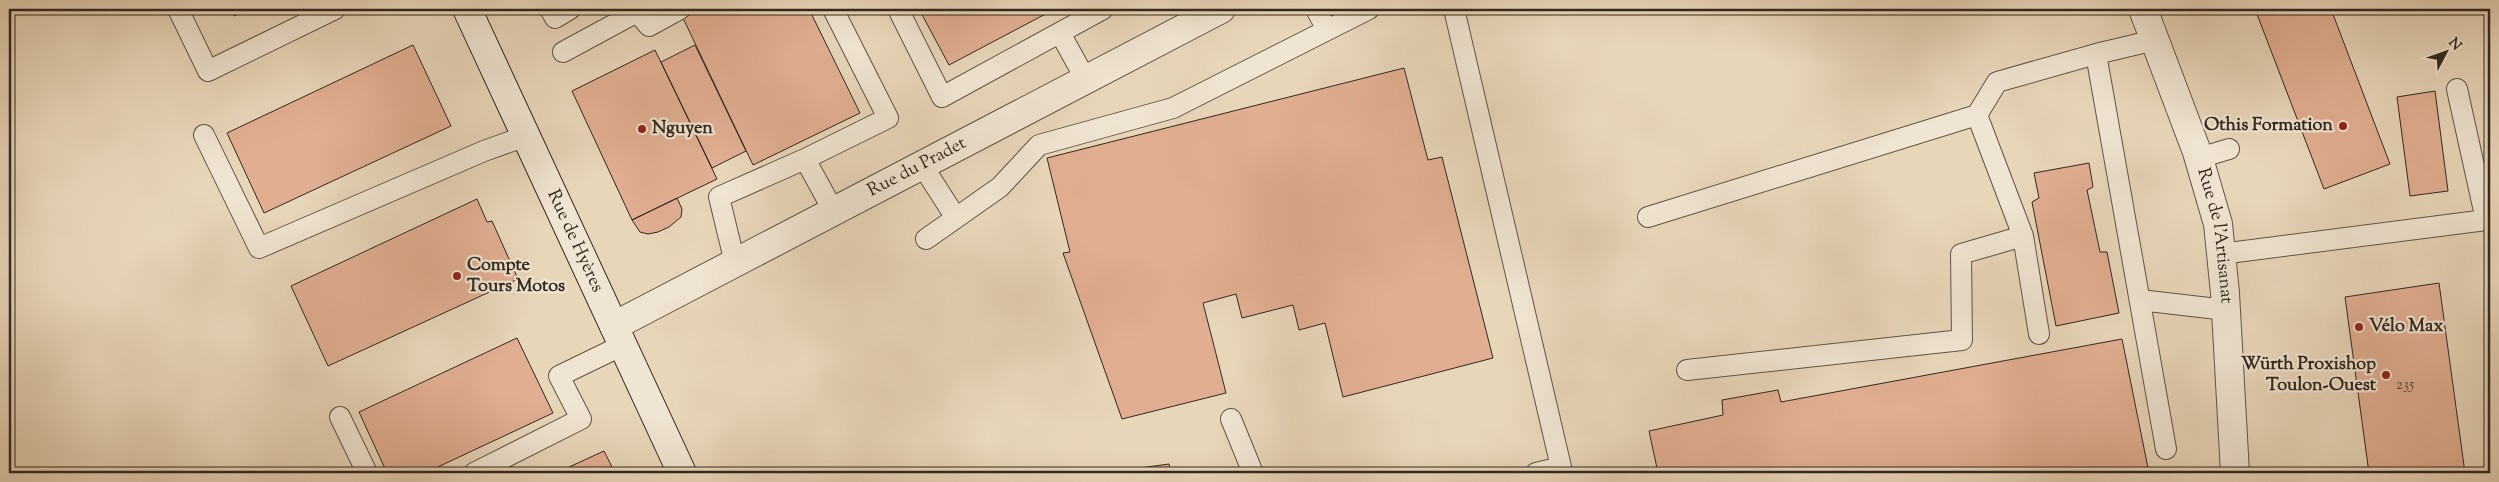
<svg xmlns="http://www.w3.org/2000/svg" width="2499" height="482" font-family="'Sorts Mill Goudy',serif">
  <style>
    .building { fill: #e1ae91; stroke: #32281f }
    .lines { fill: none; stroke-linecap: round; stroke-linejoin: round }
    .lane-casing { stroke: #605446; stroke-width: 22 }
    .street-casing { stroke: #605446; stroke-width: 30 }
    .secondary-casing { stroke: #32281f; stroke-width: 30 }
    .lane { stroke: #f0e4d2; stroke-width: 20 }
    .street { stroke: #f0e4d2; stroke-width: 28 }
    .secondary { stroke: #f0e4d2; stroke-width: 28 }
    .poi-dot { fill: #8f2418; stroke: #f0e4d2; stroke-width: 2 }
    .labels { text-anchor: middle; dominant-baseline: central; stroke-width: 4.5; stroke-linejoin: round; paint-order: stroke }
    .number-label { font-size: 15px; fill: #5e4a3c }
    .poi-label { font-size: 18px; font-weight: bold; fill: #32281f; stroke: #f0e4d2; text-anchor: start }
    .street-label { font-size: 18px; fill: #32281f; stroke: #f0e4d2 }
  </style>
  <rect width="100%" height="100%" fill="#e8d6b9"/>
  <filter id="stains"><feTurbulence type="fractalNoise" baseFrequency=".004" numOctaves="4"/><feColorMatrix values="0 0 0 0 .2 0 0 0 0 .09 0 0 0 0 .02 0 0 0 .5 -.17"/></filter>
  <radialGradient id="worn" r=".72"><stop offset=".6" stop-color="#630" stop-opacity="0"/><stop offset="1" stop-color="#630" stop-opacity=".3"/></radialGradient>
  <path class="building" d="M230,9h19l-15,7z
    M702,9h107l51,104 -107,52 -70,-147z
    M919,9h136l-106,56z
    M2255,9h76l59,155 -66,25z
    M413,45l38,81 -187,87 -37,-80z
    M695,45l51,106 -34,17 -51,-106z
    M655,50l62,129 -85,41 -60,-129z
    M1404,68l24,92 14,-3 51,201 -150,39 -18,-74 -26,7 -6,-25 -51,13 -6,-24 -33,9 23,90 -104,26 -59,-166 7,-1 -23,-94z
    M2435,91l13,100 -38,5 -13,-99z
    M2089,163l4,24 -6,3 13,62h7l12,61 -63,13 -24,-124 7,-4 -5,-25z
    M677,198l5,11 -1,8 -12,10 -11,5 -10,2 -8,-2 -8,-12z
    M477,199l10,23 5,-1 26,58 -190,87 -37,-80z
    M2439,283l26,190h-96l-24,-176z
    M517,338l36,75 -128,60h-38l-28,-61z
    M2122,339l27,134h-491l-9,-42 74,-16 -1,-15 56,-10 3,12z
    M604,451l11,22h-59z
    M1169,464l2,9h-29l-2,-5z"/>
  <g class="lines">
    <defs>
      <path id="lane" d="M178,9l30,62 127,-62
        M550,9l5,9 15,-9
        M833,9l55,109 -83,41 29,53
        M898,9l44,88 161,-88
        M1316,9l11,21
        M1454,9l107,458 -25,6
        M1060,33l26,47
        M563,52l74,-40 12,14 31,-17
        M2096,54l70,395
        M204,135l55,113 225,-97 42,-15
        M2199,158l30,-9
        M922,165l34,53
        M1648,217l329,-102
        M926,239l74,-52 39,-42 134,-37 196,-99
        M2221,254l265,-34 -29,-131
        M735,263l-16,-66 86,-38
        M2140,300l86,10
        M2039,334l-16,-98 -46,-121 20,-33 99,-28 59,-14
        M1687,370l275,-30 -1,-86 62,-18
        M340,417l27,56
        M1231,419l22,54
        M474,473l107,-54 -22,-43 64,-31"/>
      <g id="street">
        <path id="s1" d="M2143,9l54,143 21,72 7,69 10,180"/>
        <path id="s2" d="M614,326l607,-317"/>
      </g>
      <g id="secondary">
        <path id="s3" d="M467,9l215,464"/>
      </g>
    </defs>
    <use href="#lane" class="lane-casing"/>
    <use href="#street" class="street-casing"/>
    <use href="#secondary" class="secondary-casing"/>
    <use href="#lane" class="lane"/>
    <use href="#street" class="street"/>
    <use href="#secondary" class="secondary"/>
  </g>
  <g class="poi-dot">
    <circle cx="2343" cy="126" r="5"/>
    <circle cx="642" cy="129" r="5"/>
    <circle cx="457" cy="276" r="5"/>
    <circle cx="2359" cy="327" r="5"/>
    <circle cx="2386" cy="375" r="5"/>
  </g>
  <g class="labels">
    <g class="number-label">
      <text x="2405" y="385">235</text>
    </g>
    <g class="poi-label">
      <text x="2333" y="126" text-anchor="end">Othis Formation</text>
      <text x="652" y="129">Nguyen</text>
      <text x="467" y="266">Compte<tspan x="467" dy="21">Tours Motos</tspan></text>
      <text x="2369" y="327">Vélo Max</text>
      <text x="2376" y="365" text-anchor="end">Würth Proxishop<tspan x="2376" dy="21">Toulon-Ouest</tspan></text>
    </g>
    <g class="street-label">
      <text stroke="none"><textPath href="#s2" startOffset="342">Rue du Pradet</textPath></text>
      <text stroke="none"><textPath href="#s1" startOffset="239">Rue de l'Artisanat</textPath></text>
      <text stroke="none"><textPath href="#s3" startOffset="256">Rue de Hyères</textPath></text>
    </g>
  </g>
  <rect width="2499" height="482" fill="none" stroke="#e8d6b9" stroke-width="30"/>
  <rect x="10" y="10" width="2479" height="462" fill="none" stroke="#32281f" stroke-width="2.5"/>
  <rect x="15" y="15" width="2469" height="452" fill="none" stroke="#32281f"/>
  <g transform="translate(2446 52) rotate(49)" stroke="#f0e4d2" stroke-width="4" paint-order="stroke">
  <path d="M0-4L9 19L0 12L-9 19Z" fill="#32281f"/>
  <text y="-8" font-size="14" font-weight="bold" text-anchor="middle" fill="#32281f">N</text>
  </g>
  <rect width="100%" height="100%" filter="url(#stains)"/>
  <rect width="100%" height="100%" fill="url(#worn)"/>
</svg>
